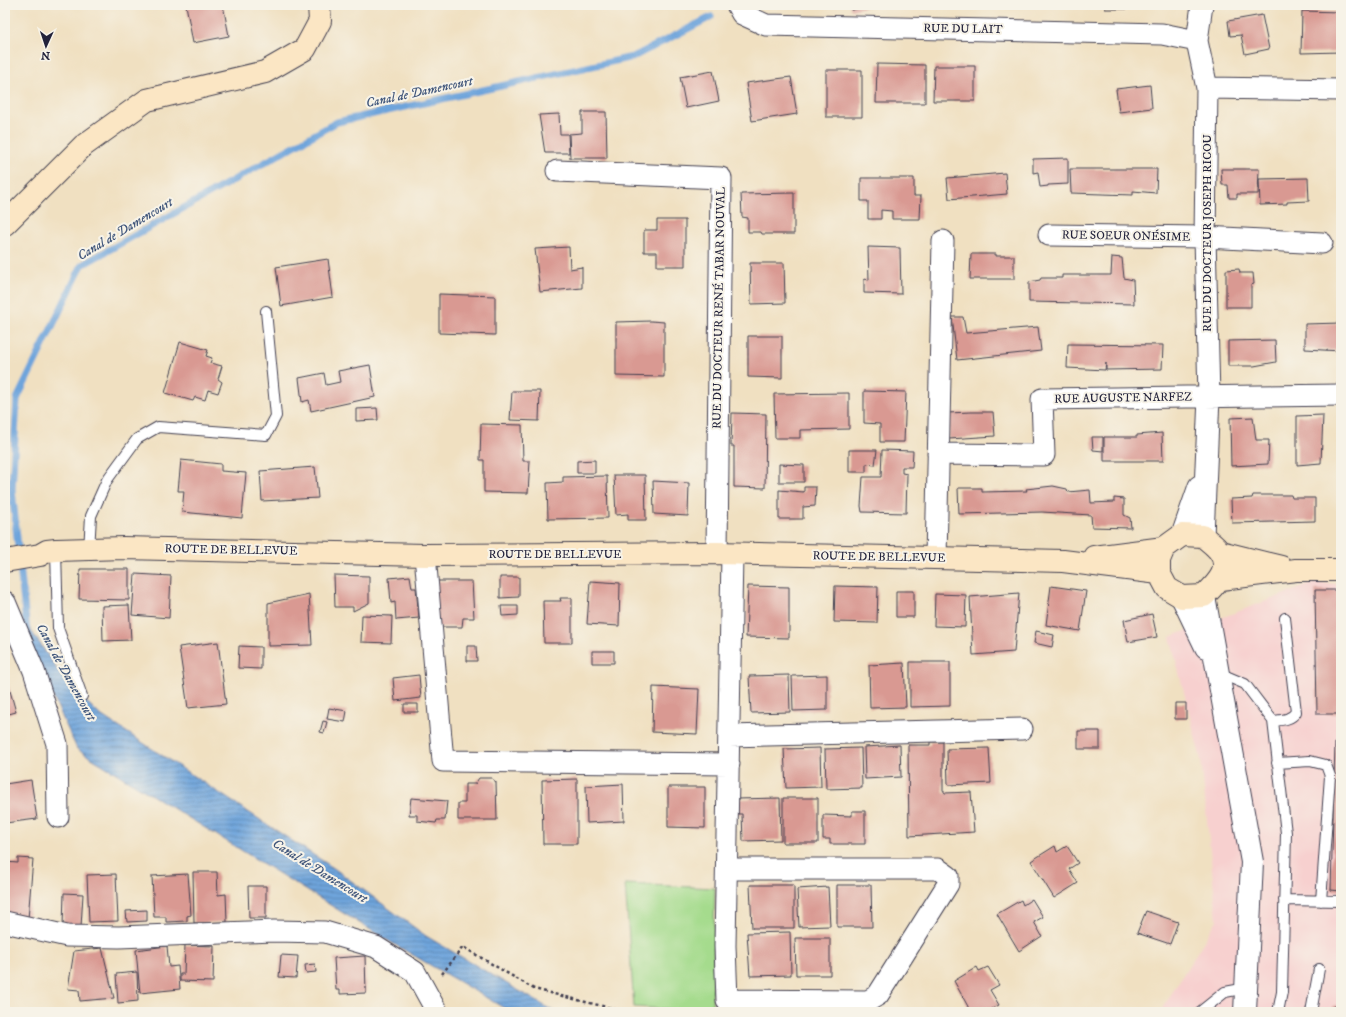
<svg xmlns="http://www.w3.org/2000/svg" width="1346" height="1017" font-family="'IM FELL DW Pica',serif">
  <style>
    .built { fill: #f7d0cf }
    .pitch { fill: #a5db8d; stroke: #647e64 }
    .water { fill: url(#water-rules); stroke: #48638b }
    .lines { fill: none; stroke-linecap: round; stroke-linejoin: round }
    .stream { stroke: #6ea4db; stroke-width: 7 }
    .building { fill: #d99992 }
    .service-casing { stroke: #413e4f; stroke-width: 12 }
    .minor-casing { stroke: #413e4f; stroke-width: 23 }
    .tertiary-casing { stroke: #413e4f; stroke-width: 24 }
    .secondary-casing { stroke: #413e4f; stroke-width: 24 }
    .path { stroke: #413e4f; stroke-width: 2.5; stroke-dasharray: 3 3; stroke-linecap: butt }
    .service { stroke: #fff; stroke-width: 10 }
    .minor { stroke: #fff; stroke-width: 21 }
    .tertiary { stroke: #fff; stroke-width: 22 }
    .secondary { stroke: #fbe6c4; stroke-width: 22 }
    .labels { text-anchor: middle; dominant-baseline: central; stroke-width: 4; stroke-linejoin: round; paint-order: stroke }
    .street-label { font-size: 12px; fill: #22223b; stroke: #f7f3e8 }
    .water-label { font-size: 13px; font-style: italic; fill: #40567b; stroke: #f7f3e8 }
  </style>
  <defs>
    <pattern id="water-rules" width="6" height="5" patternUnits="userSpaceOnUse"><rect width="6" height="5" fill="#6ea4db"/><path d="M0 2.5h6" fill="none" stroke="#5a85b3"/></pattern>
  </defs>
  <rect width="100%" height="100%" fill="#f7f3e8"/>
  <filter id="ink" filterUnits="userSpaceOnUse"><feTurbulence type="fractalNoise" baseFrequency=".025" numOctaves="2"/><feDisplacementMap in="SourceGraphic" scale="8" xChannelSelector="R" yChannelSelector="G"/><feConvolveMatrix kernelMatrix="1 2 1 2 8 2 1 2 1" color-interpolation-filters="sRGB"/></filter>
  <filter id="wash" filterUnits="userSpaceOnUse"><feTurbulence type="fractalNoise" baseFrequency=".012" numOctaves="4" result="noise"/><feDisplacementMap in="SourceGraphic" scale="16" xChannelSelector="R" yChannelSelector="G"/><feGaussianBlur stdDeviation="0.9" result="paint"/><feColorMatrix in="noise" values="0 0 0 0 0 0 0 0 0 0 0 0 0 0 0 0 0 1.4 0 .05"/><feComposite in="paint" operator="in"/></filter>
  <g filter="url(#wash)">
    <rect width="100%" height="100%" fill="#f0e0c1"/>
    <path class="built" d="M1314,583l27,1v428h-181l57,-92 -16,-160 -31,-123z"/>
    <path class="pitch" d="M625,884l90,4 -3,124 -78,-5z"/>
    <path class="water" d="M26,623l39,58 34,33 236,155 91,67 129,76h-44l-124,-72 -310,-191 -52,-113z"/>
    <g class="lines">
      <path class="stream" d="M27,632l-15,-142 5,-91 65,-134 255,-143 296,-65 78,-40"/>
    </g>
    <g id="blocks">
      <path class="building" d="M186,5h37l6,31 -36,7z
        M850,5h20v1l-19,4z
        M1105,5h27l-1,4h-26z
        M1302,11l39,1v40l-40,1z
        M1262,15l7,34 -24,5 -4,-19 -11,1 -2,-15z
        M877,64l48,1v38h-49z
        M934,66h41v35h-42z
        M826,70h36v47h-36z
        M713,71l6,30 -33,7 -6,-31z
        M791,77l6,37 -45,7 -6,-38z
        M1150,85l2,23 -33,4 -3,-23z
        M582,112h24l1,46h-37l-1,-24 13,-1z
        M559,114l1,20h8l1,19h-24l-6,-38z
        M1068,158v26l-20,1v1l-8,1 -2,-15 -5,1v-14z
        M1070,169h87l-1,24 -23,-2v4l-62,-2z
        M1221,169h38l-1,25h-21v4h-8l-1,-13h-6z
        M1005,173l2,21 -58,5 -2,-21z
        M861,178h53v18h7l-1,23h-28v-8l-11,-1v9h-13v-18h-7z
        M1308,178l1,23 -22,1v2l-27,1 -1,-26z
        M794,193v41h-32l-1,-2h-13v-14l-6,-1 -1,-23z
        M657,220h28v46h-28v-14h-13v-22h13z
        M569,247l1,22 12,-2v21l-42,4 -5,-43z
        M868,247l32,1 1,46 -37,-1v-14l5,1z
        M971,254h25v2h18v23h-44z
        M1112,257l10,1 2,20 9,2 1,24 -105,-2v-20l11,-2 1,-2h21v-3h49z
        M328,259l5,38 -52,9 -5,-39z
        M750,263h34l1,40 -34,1z
        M1239,269l1,4h13l1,11 -3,1v22h-25v-37z
        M439,294l56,2v39l-56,-2z
        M952,317h11l3,16 72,-6 3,24 -84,9z
        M651,321l13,1v55l-48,-1v-54z
        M1341,323v28l-36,-2v-25z
        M748,336h34v42l-34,-1z
        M1275,340l1,22 -22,4h-26v-25z
        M180,342l28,8 -2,6 6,2 -2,5 12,3 -4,13 4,3 -4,11 -10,-3 -3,10 -10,-3 -2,4 -28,-8z
        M1068,344l95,1 -1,24 -56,1v-7l-1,7 -38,-2z
        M370,365l5,32 -64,14 -2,-11 -7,2 -3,-24 25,-5 2,12 14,-3 -2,-11z
        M512,391h28l-1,30 -29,-1z
        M864,391l42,1 -2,50h-24v-18l-16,-1z
        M849,393v36l-49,1v8h-25l-1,-44z
        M377,408l1,12 -22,1v-12z
        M971,412h22l2,24 -46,3 -2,-26z
        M732,413l34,1 -1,74 -31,-1v-41h-3z
        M1323,415l-2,48 -24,2v-49z
        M1253,417l3,23h13l-1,24 -37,2 -1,-48z
        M481,424l41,1 1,36h7l-2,32 -44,-1v-32h-4z
        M1162,433l1,28h-59v-24h33v-2z
        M1092,437h11v14l-10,-1z
        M849,450h28l-2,15 -9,-1v8h-17z
        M882,450l31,1 -1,16h-10v6l5,1 -1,39 -44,-1 -1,-6 2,-29h18z
        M181,460l40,4v7l25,2 -4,45 -60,-6 2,-21h-6z
        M595,460v13h-18v-12z
        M779,464l25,1v17h-25z
        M315,467l3,31 -56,3 -2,-30z
        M614,475h31l1,45h-18v-6l-12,1z
        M607,476l1,42 -60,1 -1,-36 16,-1v-5z
        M653,481l36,2 -1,33 -34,-2z
        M1053,486l14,3 1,3 22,-2 1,13 23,-1v-4l10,1v16l6,3 1,10 -39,-1 -1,-12 -49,-3 -83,2 -1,-26h24v4l45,-1 -1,-2z
        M804,487h12l-1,19 -12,1v12h-24v-29l25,2z
        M1253,495h38l1,3h23v23l-83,2 -1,-24 21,-1z
        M80,569h49v31l-50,-1z
        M135,574l36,2 -2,42 -37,-3z
        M334,575l35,1v27l-16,8v-4h-18z
        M410,576l2,12h4l3,30 -23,2 -1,-18 -4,1 -2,-25z
        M500,577h19v20l-19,1z
        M432,581h40l2,37h-11l-1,9h-30z
        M590,581l30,2 -1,43 -32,-2z
        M748,586l41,1v51l-43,-1z
        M835,586l43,1 -1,36 -43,-1z
        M1051,586l35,5 -6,40 -34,-6z
        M1315,590h26v124h-24z
        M896,591h18v26h-18z
        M1019,593l-5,59 -41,3 -3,-58z
        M309,594l3,51 -44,1v-43z
        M935,594l31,1 -1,32 -31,-1z
        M560,598h12v45h-28l-1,-42h18z
        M129,605l2,35 -28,1 -1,-35z
        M501,606h17v9l-16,1z
        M1152,614l5,23 -29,5 -4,-22z
        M362,615l30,1 -1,27 -30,-1z
        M1036,631l18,4 -2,12 -18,-4z
        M218,642l8,62 -38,4 -9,-61z
        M239,646l22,1v22l-23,-1z
        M467,646h9l1,15h-10z
        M592,651h22v12h-22z
        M910,662h40v44l-40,1z
        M904,663l2,44 -36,1 -1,-43z
        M5,673l11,39 -11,3z
        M419,675l2,23 -26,3 -2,-23z
        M789,675l1,37 -39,1 -2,-37z
        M827,675v35l-34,1 -1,-35z
        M653,687l46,2 -2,45 -45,-2z
        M1175,703h11v16h-11z
        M404,704h14v8h-14z
        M329,708l18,3 -2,11 -18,-3z
        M323,721l4,1 -3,11 -4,-1z
        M1078,731h22v18h-22z
        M930,742h13v48l2,3 26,-1 3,40 -65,4 -1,-91h22z
        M1335,743l6,1v147l-10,-1z
        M900,745l1,32 -36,2 -1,-32z
        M820,748l1,39 -35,1 -2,-39z
        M861,748l1,40 -36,1 -1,-40z
        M989,748l2,35 -43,2 -1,-36z
        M479,778h12l5,4 1,38h-39v-17h7v-19h10z
        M577,779v65h-34l-1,-64z
        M31,780l6,39 -32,4v-39z
        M623,784l1,37 -37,2 -1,-37z
        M668,787h37v41l-37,-1z
        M411,798l36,3 -2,19h-8l-1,3 -19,-2v-6h-8z
        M780,798l1,42 -38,1 -1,-27h-4l-1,-15z
        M783,798h35v45h-35z
        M852,811h13v33h-35v-5h-7v-24l29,1z
        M1055,846l2,6 10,-6 11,17 -9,6 9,14 -24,15 -23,-37z
        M18,858l15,1 -5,60 -23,-5v-52l13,1z
        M193,872h24l1,23 8,-1 1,28 -33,1z
        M116,874l2,47 -29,1 -2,-47z
        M188,874l3,41 -4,1v5l-21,1v-5h-12l-2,-41z
        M750,885h44v43h-42z
        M837,885h34l1,42h-35z
        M248,886h18v32h-17z
        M828,887l2,39 -31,1 -2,-38z
        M64,893l19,1 -2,33 -18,-1z
        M1032,899l11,18 -9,5 8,14 -23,15 -22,-37 24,-14 2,5z
        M147,910v11l-20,1 -1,-11z
        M1146,911l32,11 -8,22 -33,-11z
        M790,932l1,43 -41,1 -3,-43z
        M795,938h35v37h-34z
        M185,945l29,1 -1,36 -33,-1v-7h4z
        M167,946l2,21 9,-1 2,23 -40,4 -4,-43z
        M102,948l12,50 -34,3 -1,-11 -11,-1 6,-38z
        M281,955l17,1 -2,22 -17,-1z
        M365,956l1,37 -26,1v-4h-4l-2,-32z
        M315,964l1,8 -10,1 -1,-8z
        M977,967l2,4 9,-4 11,18 -9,5 9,15 -13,7h-15l-17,-31z
        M137,972l1,29 -20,2 -2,-29z
        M1333,1006l8,1v5h-8z"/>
    </g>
  </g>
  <g filter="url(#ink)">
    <use href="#blocks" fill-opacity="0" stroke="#413e4f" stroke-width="1"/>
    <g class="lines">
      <defs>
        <path id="service" d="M56,550l2,78 24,68
          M89,550l2,-34 16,-36 30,-41 21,-12 108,8 10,-19 -10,-105
          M1219,673l26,11 28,37 13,112 -4,159 -4,20
          M1273,721c8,-1 18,-1 23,-9l-11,-94
          M1277,763l33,-2 16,4 4,11 -9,125
          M1284,900l57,1
          M1200,1012l25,-20 22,-4
          M1311,1012l8,-43"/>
        <path id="minor" d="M737,5l5,9 24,11 396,9 35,7
          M1202,5l-5,36 10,47 -2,149 4,160 -6,139
          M1207,88l134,2
          M557,171l164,7 -4,375
          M1049,235l156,2 117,6
          M938,454l106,1 -2,-56 299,-4
          M1182,535l17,-49
          M425,555l18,206 286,3
          M936,558l7,-317
          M5,602l29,69 23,73 1,73
          M729,736l293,-7
          M728,869h210l10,7v8l-70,111 -10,6 -141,-1 -2,-54 7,-392
          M5,922l62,14 52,1 155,-6 51,1 51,15 39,25 22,40"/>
        <path id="tertiary" d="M1204,596l48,266 -7,150
          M1182,597l24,50"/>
        <path id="secondary" d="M5,224l78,-78 64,-46 118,-28 40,-23 15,-28 -1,-16
          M1220,552l61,15
          M1094,557l70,-9 18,-13 21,1c5,5 12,9 16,15 14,18 -3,33 -15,45l-22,1 -15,-9 -8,-15v-13l5,-12
          M5,561l35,-6 7,-4 9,-1 68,-2 301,7 292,-2 346,8 96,12
          M1221,579l75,-9h45"/>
      </defs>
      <use href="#service" class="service-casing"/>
      <use href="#minor" class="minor-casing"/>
      <use href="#tertiary" class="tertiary-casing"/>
      <use href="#secondary" class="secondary-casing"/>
      <path class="path" d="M442,974l21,-27 71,42 92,23"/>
      <use href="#service" class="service"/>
      <use href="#minor" class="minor"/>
      <use href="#tertiary" class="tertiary"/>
      <use href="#secondary" class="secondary"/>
    </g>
  </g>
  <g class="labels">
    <g class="street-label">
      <text transform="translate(963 29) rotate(1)">RUE DU LAIT</text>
      <text transform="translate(1207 233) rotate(-90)">RUE DU DOCTEUR JOSEPH RICOU</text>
      <text transform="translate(1126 236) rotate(1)">RUE SOEUR ONÉSIME</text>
      <text transform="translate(719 308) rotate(-89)">RUE DU DOCTEUR RENÉ TABAR NOUVAL</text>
      <text transform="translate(1123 398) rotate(-1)">RUE AUGUSTE NARFEZ</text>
      <text transform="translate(231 550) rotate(1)">ROUTE DE BELLEVUE</text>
      <text x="555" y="554">ROUTE DE BELLEVUE</text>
      <text transform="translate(879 557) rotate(1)">ROUTE DE BELLEVUE</text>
    </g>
    <g class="water-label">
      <text transform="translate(419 92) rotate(-12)">Canal de Damencourt</text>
      <text transform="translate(125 229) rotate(-31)">Canal de Damencourt</text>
      <text transform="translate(66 672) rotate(61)">Canal de Damencourt</text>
      <text transform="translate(320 871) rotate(32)">Canal de Damencourt</text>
    </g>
  </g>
  <rect width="1346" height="1017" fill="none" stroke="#f7f3e8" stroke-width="20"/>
  <g transform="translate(46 46) rotate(183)" stroke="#f7f3e8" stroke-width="3" paint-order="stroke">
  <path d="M0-3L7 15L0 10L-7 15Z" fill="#22223b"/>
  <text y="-6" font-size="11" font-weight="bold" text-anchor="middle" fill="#22223b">N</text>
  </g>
</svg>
